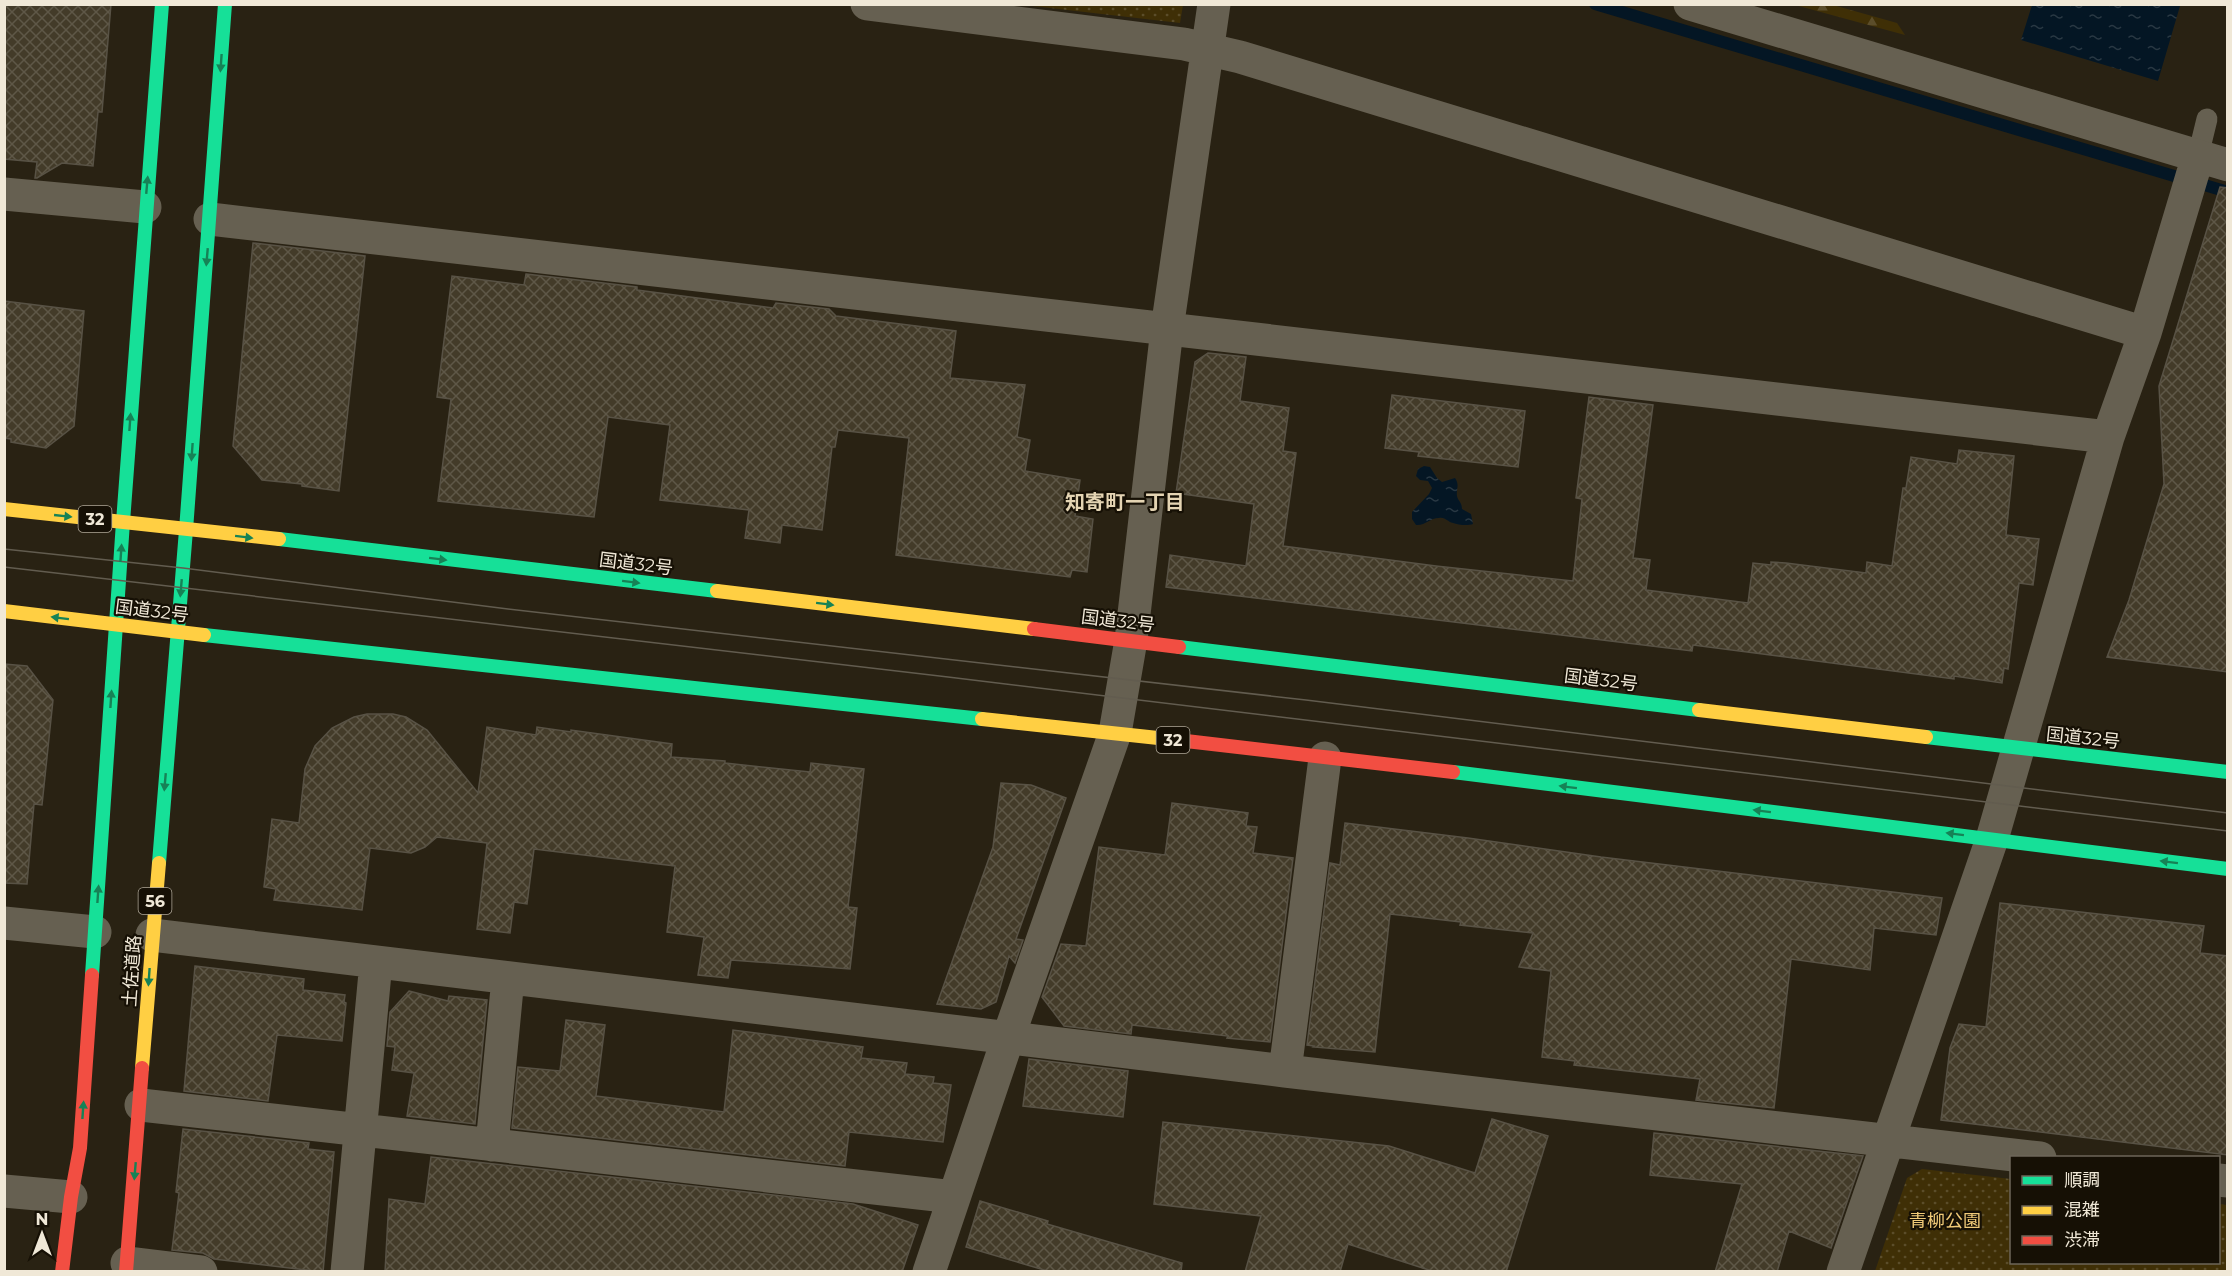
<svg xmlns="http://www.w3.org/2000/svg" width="2232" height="1276" font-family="Montserrat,'Noto Sans JP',sans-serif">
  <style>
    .forest { fill: url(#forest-firs) }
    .park { fill: url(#park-dots) }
    .water { fill: url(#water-ripples) }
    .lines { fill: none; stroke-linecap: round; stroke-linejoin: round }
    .stream { stroke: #041624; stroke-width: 12 }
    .building { fill: url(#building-cross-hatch); stroke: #585245; stroke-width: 1.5 }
    .lane { stroke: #666051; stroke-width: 21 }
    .street { stroke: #666051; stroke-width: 33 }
    .fast { stroke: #16e098; stroke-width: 14 }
    .slow { stroke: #ffcf43; stroke-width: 14 }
    .jam { stroke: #f24e42; stroke-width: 14 }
    .tram { stroke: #625c4f; stroke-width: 1.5 }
    .oneway { fill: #168256 }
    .labels { text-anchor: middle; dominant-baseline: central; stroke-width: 4.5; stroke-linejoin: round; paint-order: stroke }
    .shield { fill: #161005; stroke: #afa798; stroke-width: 1.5 }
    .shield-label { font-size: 16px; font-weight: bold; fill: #f0e8d7 }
    .street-label { font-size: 18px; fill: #f0e8d7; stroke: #161005 }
    .park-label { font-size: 18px; fill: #f0ca78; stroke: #161005 }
    .neighbourhood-label { font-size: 20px; font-weight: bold; fill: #e4d4b3; stroke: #161005 }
  </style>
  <defs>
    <pattern id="forest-firs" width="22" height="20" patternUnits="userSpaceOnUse" patternTransform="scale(1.5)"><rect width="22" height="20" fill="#3f2f06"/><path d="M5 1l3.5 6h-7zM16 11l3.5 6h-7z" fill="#5b4d2a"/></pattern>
    <pattern id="park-dots" width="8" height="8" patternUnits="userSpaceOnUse" patternTransform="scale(1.5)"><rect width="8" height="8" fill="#3f2f06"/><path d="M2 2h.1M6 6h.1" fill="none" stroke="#5b4d2a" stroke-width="1.8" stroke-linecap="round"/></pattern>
    <pattern id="water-ripples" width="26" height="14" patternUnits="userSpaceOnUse" patternTransform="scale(1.5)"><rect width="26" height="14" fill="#041624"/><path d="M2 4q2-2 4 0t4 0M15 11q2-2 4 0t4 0" fill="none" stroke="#293843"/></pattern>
    <pattern id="building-cross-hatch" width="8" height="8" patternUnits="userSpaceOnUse" patternTransform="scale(1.5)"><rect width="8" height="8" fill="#433b29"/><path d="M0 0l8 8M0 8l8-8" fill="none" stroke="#5e5747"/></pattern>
  </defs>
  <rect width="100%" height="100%" fill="#292213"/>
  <path class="forest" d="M1795,5h38l64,18 8,12z"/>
  <path class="park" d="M1024,5h159l-3,18z
    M1922,1169l89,10 1,83h206l1,-58 8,1v66h-352l32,-93z"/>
  <path class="water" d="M2176,5l4,1 -22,75 -137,-41 11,-35z
    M1424,466l6,1 7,11 5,4 13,-4c5,7 1,11 2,18 1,5 5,6 5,13l9,5 2,10c-5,2 -15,1 -20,-1 -6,-1 -7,-6 -14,-5 -9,0 -14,8 -23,7l-4,-6v-7l17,-18 3,-6 -4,-7 -8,-1 -4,-4 2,-7z"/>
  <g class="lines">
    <path class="stream" d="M1595,4l633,188"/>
  </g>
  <path class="building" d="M4,4h107l-9,108h-4l-5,54 -31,-3 -25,15h-2l2,-16 -33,-3z
    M2220,187l8,1v484l-121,-15 22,-57 35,-116 -5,-98z
    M253,243l112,13 -26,235 -37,-5v-2l-40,-4 -29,-34z
    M526,274l111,13v3l136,18 3,-5 53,6 7,7 120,15 -6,47 75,7 -8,52 13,3 -5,31 55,9 -5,36 18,3 -6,53 -15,-2 -2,7 -174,-22 13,-117 -71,-8 -3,17h-3l-10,83 -40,-5 -2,18 -35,-5 4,-28 -89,-10 10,-75 -62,-8 -14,100 -156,-16 13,-102 -14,-2 15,-121 72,9z
    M4,301l80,10 -10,115 -28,22 -35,-6v-3l-7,-1z
    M1208,353l38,4 -6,44 49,7 -6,43 13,2 -13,93 153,20 137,15 9,-82 -6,-1 13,-101 64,8 -20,153 17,2 -4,30 102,13 5,-40 18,2v-3l15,1 80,10 1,-11 25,4 11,-78h3l5,-31 46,7 2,-14 55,6 -8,79 33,4 -6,46 -14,-2 -11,86 -4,-1 -2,15 -48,-7v3l-261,-34 -1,6 -526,-64 4,-32 76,11 8,-62 -78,-11 19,-131z
    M1392,395l133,16 -7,56 -100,-11 1,-4 -34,-4z
    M4,664l23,2 26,34 -11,105 -8,-1 -7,80 -23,-1z
    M367,714h26l13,3 21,13 51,63 9,-66 49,8 1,-8 34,5v-2l101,14 -1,13 54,4v2l85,9 1,-9 53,6 -16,138 9,1 -7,61 -119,-9 -3,18 -30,-3 6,-38 -37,-5 8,-66 -141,-17 -7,55 -13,-2 -4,31 -33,-4 10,-86 -50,-6 -12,10 -14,6 -41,-5 -8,62 -88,-10 2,-11 -12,-2 8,-68 27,4 6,-54 10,-23 17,-18 22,-11z
    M1001,783l30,2 35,13 -50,141 7,1 -8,23 -6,-7 -13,46 -15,7 -44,-5 56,-157z
    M1172,803l76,10 -2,13 11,1 -4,26 40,5 -23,184 -43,-4 1,-2 -96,-11 -1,9 -67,-8 -22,-29 19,-53 25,2 13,-99 66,8z
    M1345,823l123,15 133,19 341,41 -6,37 -62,-7 -4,42 -79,-11 -17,149 -78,-8 4,-21 -126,-14 1,-4 -33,-4 9,-86 -32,-4 14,-34 -73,-8 1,-3 -71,-8 -15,138 -62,-5 1,-1 -7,-1 23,-182 10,2z
    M2000,903l204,23 -4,27 28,3v199l-287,-35 9,-72 9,-24 27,3z
    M195,966l109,13 -1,11 42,5 -1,7 2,1 -4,38 -65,-6 -9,66 -84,-10z
    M409,991l39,10 1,-5 38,4 -12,124 -68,-8 7,-43 -22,-3 3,-23 -8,-1 3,-34z
    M566,1020l39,5 -9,71 128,16 9,-82 130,17 -2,11 46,5 -2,11 29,3 -1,6 18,2 -8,57 -94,-10 -4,34 -333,-38 6,-61 42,4z
    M1029,1059l99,12 -5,46 -100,-11z
    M1492,1119l56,17 -42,136h-71l-87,-28 -8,28h-95l16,-56 -107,-12 9,-82 226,24 86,27z
    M183,1129l126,14 -1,6 26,3 -11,120 -109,-13 -11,-6 -31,-3 7,-57 -3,-1z
    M1654,1133l209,23 -32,92 -42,-17 -12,41h-62l27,-88 -92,-9z
    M431,1157l422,47 65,21 -16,47h-517l4,-73 36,5z
    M980,1201l68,20 -1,3 135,39 -1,9h-130l-85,-25z"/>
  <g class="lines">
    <path class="lane" d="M2198,156l9,-37"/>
    <path class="street" d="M867,4l317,40 56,13 905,276
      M1690,4l538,161
      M4,194l141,13
      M210,219l1898,218
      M4,923l91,9
      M152,935l1133,136 755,87
      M1285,1071l40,-313
      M141,1105l813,92
      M492,1145l16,-167
      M2218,1180l10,1
      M4,1191l67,6
      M127,1263l74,9
      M347,1272l29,-310
      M929,1272l79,-234 107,-305 16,-93 36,-311 47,-325
      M1843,1272l149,-433 116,-402 37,-104 53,-177"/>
    <path class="fast" d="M123,522l39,-518
      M186,530l39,-526
      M279,539l438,52
      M204,635l778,84
      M1179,647l520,63
      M1926,737l302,35
      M1453,772l775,97
      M159,863l27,-333
      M92,975l31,-453"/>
    <path class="slow" d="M4,509l275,30
      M717,591l317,38
      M4,611l200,24
      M1699,710l227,27
      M982,719l204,22
      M142,1068l17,-205"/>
    <path class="jam" d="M1034,629l145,18
      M1186,741l267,31
      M62,1272l9,-75 9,-49 12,-173
      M126,1272l16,-204"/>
    <path class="tram" d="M4,549l179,19 325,41 798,91 922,113
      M4,567l944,110 1280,154"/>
  </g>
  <defs><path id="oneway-solid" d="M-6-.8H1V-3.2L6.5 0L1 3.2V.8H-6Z" transform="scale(1.5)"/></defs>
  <g class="oneway">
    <use href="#oneway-solid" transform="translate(221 63) rotate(94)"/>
    <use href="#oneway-solid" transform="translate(147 185) rotate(-85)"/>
    <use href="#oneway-solid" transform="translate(207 257) rotate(95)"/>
    <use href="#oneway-solid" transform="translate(130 422) rotate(-86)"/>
    <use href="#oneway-solid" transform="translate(192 452) rotate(94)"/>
    <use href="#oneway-solid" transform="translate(63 516) rotate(6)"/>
    <use href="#oneway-solid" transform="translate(244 537) rotate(7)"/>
    <use href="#oneway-solid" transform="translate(121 553) rotate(-86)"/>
    <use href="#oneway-solid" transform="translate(438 559) rotate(7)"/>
    <use href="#oneway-solid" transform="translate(631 582) rotate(7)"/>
    <use href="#oneway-solid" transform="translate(181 588) rotate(95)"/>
    <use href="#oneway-solid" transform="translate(825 604) rotate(7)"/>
    <use href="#oneway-solid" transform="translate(60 618) rotate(-173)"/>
    <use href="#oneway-solid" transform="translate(111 699) rotate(-86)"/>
    <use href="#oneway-solid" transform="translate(165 782) rotate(95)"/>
    <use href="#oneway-solid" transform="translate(1568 787) rotate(-173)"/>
    <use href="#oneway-solid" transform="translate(1762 811) rotate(-173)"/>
    <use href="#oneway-solid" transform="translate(1955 834) rotate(-173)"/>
    <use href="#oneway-solid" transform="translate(2169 862) rotate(-173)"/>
    <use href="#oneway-solid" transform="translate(98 894) rotate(-86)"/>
    <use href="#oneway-solid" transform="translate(149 977) rotate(94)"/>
    <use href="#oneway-solid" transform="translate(83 1110) rotate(-86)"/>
    <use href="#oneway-solid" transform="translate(135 1171) rotate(95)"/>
  </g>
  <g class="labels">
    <g class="shield">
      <rect x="78.5" y="506" width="33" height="26" rx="4.5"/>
      <rect x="1156.5" y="727" width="33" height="26" rx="4.5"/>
      <rect x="138.5" y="888" width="33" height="26" rx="4.5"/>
    </g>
    <g class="shield-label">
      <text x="95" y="519">32</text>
      <text x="1173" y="740">32</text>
      <text x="155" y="901">56</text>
    </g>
    <g class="street-label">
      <text transform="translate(636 564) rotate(7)">国道32号</text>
      <text transform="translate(152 611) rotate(7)">国道32号</text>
      <text transform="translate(1118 621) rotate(7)">国道32号</text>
      <text transform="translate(1601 680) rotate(7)">国道32号</text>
      <text transform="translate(2083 738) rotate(6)">国道32号</text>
      <text transform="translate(132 971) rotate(-86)">土佐道路</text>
    </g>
    <g class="park-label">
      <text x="1945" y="1221">青柳公園</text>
    </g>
    <g class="neighbourhood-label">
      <text x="1125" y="502">知寄町一丁目</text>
    </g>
  </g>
  <rect width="2232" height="1276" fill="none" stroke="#f0e8d7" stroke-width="12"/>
  <rect x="2010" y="1156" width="210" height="108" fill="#161005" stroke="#6d6659" stroke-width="1.5"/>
  <rect x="2022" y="1176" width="30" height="9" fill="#16e098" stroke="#6d6659" stroke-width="1.5"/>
  <text x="2064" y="1186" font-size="18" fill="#f0e8d7">順調</text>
  <rect x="2022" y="1206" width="30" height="9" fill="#ffcf43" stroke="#6d6659" stroke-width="1.5"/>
  <text x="2064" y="1216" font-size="18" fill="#f0e8d7">混雑</text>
  <rect x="2022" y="1236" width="30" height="9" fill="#f24e42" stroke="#6d6659" stroke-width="1.5"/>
  <text x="2064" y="1246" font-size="18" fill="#f0e8d7">渋滞</text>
  <g transform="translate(42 1234)" stroke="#161005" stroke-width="4.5" paint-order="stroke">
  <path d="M0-4.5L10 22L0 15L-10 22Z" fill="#f0e8d7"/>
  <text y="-9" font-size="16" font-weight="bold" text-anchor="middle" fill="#f0e8d7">N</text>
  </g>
</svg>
